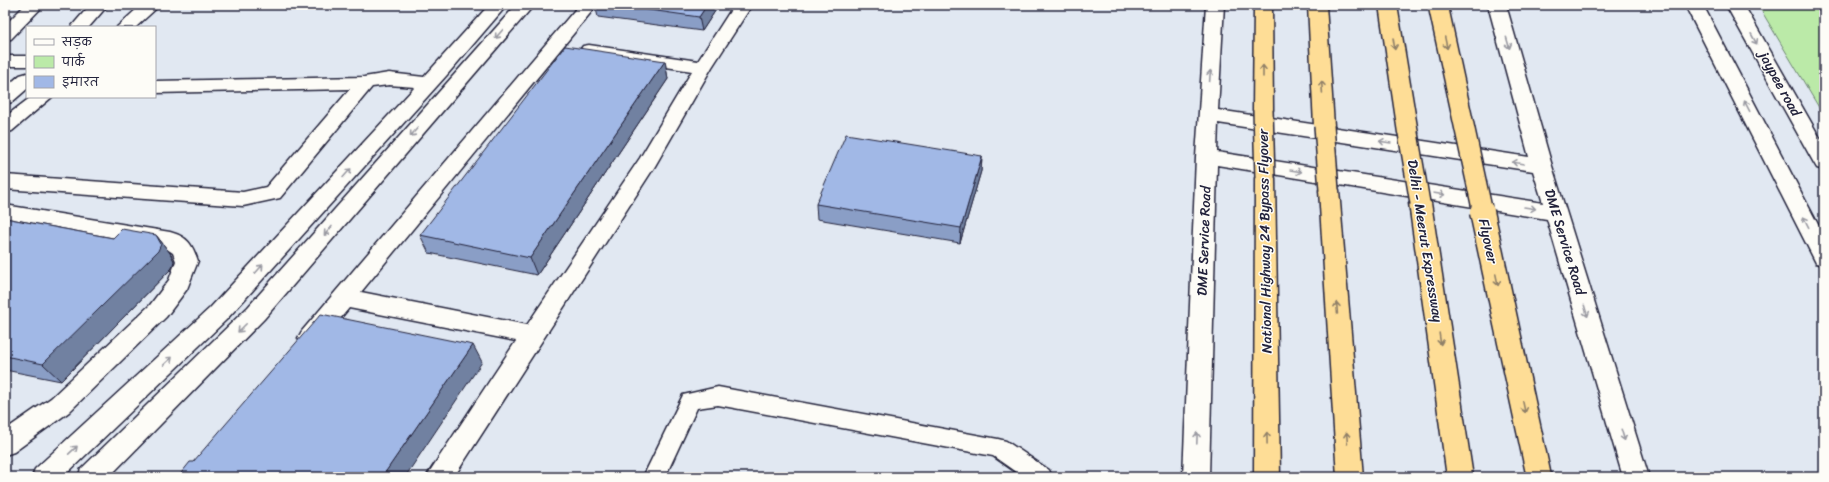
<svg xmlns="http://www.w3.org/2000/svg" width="1829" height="482" font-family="Sriracha,'Playpen Sans Deva',sans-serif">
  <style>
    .green { fill: #bbeaa8; stroke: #6e8672 }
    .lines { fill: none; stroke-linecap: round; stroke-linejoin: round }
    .lane-casing { stroke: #22223b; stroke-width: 3 }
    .street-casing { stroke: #22223b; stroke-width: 3 }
    .secondary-casing { stroke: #22223b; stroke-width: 3 }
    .highway-casing { stroke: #22223b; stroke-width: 3 }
    .lane { fill: #fdfcf7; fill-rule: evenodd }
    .street { fill: #fdfcf7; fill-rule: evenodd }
    .secondary { fill: #fdfcf7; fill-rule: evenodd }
    .highway { fill: #fedd96; fill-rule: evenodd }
    .highway-bridge-far1-casing { stroke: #22223b; stroke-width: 22; stroke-linecap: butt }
    .highway-bridge-casing { stroke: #22223b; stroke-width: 27; stroke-linecap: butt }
    .highway-bridge-far1 { stroke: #fedd96; stroke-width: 19 }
    .highway-bridge { stroke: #fedd96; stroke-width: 24 }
    .wall { fill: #8a9ec6; stroke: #22223b }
    .shaded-wall { fill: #7181a1; stroke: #22223b }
    .building { fill: #a1b8e6; stroke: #22223b }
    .oneway { stroke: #9a9aa2 }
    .oneway2 { stroke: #908068 }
    .labels { text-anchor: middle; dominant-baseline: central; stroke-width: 3; stroke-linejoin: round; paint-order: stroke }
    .street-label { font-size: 14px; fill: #22223b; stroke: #fdfcf7 }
  </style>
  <rect width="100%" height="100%" fill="#e1e8f2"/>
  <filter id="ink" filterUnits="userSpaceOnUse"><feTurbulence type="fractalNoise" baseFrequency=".025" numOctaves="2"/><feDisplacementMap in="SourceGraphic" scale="8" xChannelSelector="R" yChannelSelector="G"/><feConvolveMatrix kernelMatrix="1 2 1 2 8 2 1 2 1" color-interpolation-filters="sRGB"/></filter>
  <g filter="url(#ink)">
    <path class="green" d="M1758,5h66v111z"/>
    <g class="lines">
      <defs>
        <path id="lane" d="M718,387l280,52 8,2 43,29 3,7h-29l-30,-21 -275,-51 -21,3 -32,69h-22l40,-82z"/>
        <path id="street" d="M25,5h19l-33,34 -6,1v-15z
          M90,5h18l-19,22h-18z
          M141,5h19l-24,22h-19z
          M489,5h18l-61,71 -220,244 -163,157h-31l3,-8 175,-161 205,-221 -26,-2 -17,2 -92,111 -37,8 -238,-17v-14l238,17 23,-5 84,-98 -195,4v-12l209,-4 25,-4 35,4z
          M516,5h18l-270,314 -155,158h-31l3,-8 167,-162z
          M579,5h18l-236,287 166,33 113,-167 52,-87 -103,-16 -6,-1 -3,-4 3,-4 6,-1 109,16 36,-56h18l-40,62 -57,99 -201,311h-28l90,-136 -167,-33 -31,37 -8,2 -8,-2 -4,-7 4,-7z
          M5,56h22v10h-22z
          M27,73v16l-15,13 -7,2v-16l15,-13z
          M31,97h21l-40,34 -7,2v-16z
          M5,205l165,27c18,5 22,12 28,29l-11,28 -21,28 -97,95 -55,40 -9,3v-25l46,-32 99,-93 19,-25 7,-19 -3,-8 -9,-6 -159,-28z"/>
        <path id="secondary" d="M1206,5h18l-6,105 311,47 -41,-152h18l46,161 97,311h-26l-76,-258 -330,-54 -8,312h-26l13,-320zM1218,123l315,48 10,32 -326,-51z
          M1685,5h18l121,231v29l-8,-2 -3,-6z
          M1726,5h18l80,140v25l-7,-2 -3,-5z"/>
        <path id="highway" d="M1254,5h18l1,105 -3,4 -7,2 -7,-2 -3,-4z
          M1308,5h18l8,121 -3,4 -7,2 -7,-2 -3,-4z
          M1379,5h18l21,128 -3,5 -7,1 -7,-1 -3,-5z
          M1265,171l7,2 3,5 5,299h-26l1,-299 3,-5z
          M1329,183l7,2 3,5 24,287h-26l-18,-287 3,-5z
          M1420,196l7,2 4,5 42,274h-26l-38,-274 4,-5z"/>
      </defs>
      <use href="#lane" class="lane-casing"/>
      <use href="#street" class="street-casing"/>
      <use href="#secondary" class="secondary-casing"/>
      <use href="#highway" class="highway-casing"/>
      <use href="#lane" class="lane"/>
      <use href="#street" class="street"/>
      <use href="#secondary" class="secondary"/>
      <use href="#highway" class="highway"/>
      <defs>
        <path id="highway-bridge-far1" d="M1438,5l45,208
          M1263,110l2,68
          M1324,126l5,64
          M1408,133l12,70"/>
        <path id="highway-bridge" d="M1482,212l57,265"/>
      </defs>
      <use href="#highway-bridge-far1" class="highway-bridge-far1-casing"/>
      <use href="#highway-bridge" class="highway-bridge-casing"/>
      <use href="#highway-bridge-far1" class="highway-bridge-far1"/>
      <use href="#highway-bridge" class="highway-bridge"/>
    </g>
    <path class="wall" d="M595,5h124l-17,26 -104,-14z
      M665,61l3,18 -131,196 -108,-22 -9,-18z
      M982,156l-1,15 -21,72 -143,-24 -1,-15z
      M5,218l108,20 43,-3 14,18 4,8 -2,7 -111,113 -56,-11z"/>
    <path class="shaded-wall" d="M707,5h12l-17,26 -3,-14z
      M665,61l3,18 -131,196 -7,-17z
      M982,156l-1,15 -21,72 1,-15z
      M156,235l14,18 4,8 -2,7 -111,113 -18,-17z
      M473,345l9,17 -77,115h-23z"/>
    <path class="building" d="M614,5h93l-8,12z
      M565,46l100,15 -135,197 -110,-23z
      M846,134l136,22 -21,72 -145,-24z
      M5,218l108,20 9,-9 34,6 5,9 -3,7 -115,113 -38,-8z
      M321,314l152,31 -91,132h-204l12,-15h3z"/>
    <defs><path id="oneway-shaft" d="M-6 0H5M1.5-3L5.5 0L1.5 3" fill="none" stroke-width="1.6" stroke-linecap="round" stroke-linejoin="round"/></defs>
    <g class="oneway">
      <use href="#oneway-shaft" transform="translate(499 34) rotate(131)"/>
      <use href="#oneway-shaft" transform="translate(1754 39) rotate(61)"/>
      <use href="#oneway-shaft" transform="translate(1508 43) rotate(74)"/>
      <use href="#oneway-shaft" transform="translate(1210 76) rotate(-86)"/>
      <use href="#oneway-shaft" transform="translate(1747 106) rotate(-117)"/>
      <use href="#oneway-shaft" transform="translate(414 132) rotate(131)"/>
      <use href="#oneway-shaft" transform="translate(1385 142) rotate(-171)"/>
      <use href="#oneway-shaft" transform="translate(1518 163) rotate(-171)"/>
      <use href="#oneway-shaft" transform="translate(1296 171) rotate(9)"/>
      <use href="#oneway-shaft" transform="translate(347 173) rotate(-48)"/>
      <use href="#oneway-shaft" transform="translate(1439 194) rotate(9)"/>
      <use href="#oneway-shaft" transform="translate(1530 208) rotate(9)"/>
      <use href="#oneway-shaft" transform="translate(1806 222) rotate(-117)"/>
      <use href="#oneway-shaft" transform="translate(328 231) rotate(131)"/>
      <use href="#oneway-shaft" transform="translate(259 269) rotate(-48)"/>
      <use href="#oneway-shaft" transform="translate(1586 311) rotate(73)"/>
      <use href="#oneway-shaft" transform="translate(242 328) rotate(135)"/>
      <use href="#oneway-shaft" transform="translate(168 361) rotate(-43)"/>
      <use href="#oneway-shaft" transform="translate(1623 435) rotate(73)"/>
      <use href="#oneway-shaft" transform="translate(1197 438) rotate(-88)"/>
      <use href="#oneway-shaft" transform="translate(73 450) rotate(-43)"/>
    </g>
    <g class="oneway2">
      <use href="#oneway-shaft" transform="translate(1446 43) rotate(78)"/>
      <use href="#oneway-shaft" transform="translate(1394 44) rotate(81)"/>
      <use href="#oneway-shaft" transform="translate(1263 71) rotate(-90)"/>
      <use href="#oneway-shaft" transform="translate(1322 87) rotate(-94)"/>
      <use href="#oneway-shaft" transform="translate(1497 280) rotate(78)"/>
      <use href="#oneway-shaft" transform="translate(1337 308) rotate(-94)"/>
      <use href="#oneway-shaft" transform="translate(1440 339) rotate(82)"/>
      <use href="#oneway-shaft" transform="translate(1524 407) rotate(78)"/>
      <use href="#oneway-shaft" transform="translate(1267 438) rotate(-91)"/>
      <use href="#oneway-shaft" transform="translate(1347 438) rotate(-94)"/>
    </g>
  </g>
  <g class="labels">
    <g class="street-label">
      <text transform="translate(1780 84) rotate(61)">jaypee road</text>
      <text transform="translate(1204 241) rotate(-88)">DME Service Road</text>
      <text transform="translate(1265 241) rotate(-91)">National Highway 24 Bypass Flyover</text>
      <text transform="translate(1425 241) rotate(81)">Delhi - Meerut Expressway</text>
      <text transform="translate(1488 241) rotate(78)">Flyover</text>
      <text transform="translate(1565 242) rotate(73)">DME Service Road</text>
    </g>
  </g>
  <rect width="1829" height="482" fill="none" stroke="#fdfcf7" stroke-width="20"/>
  <rect x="10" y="10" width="1809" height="462" fill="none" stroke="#22223b" stroke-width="1.5" filter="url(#ink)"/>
  <rect x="26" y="26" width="130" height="72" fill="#fdfcf7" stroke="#a5a5ac"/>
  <rect x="34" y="39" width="20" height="6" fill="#fdfcf7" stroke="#a5a5ac"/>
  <text x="62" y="46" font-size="12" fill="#22223b">सड़क</text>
  <rect x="34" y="56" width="20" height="12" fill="#bbeaa8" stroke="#a5a5ac"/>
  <text x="62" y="66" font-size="12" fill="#22223b">पार्क</text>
  <rect x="34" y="76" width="20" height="12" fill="#a1b8e6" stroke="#a5a5ac"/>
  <text x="62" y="86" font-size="12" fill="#22223b">इमारत</text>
</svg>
